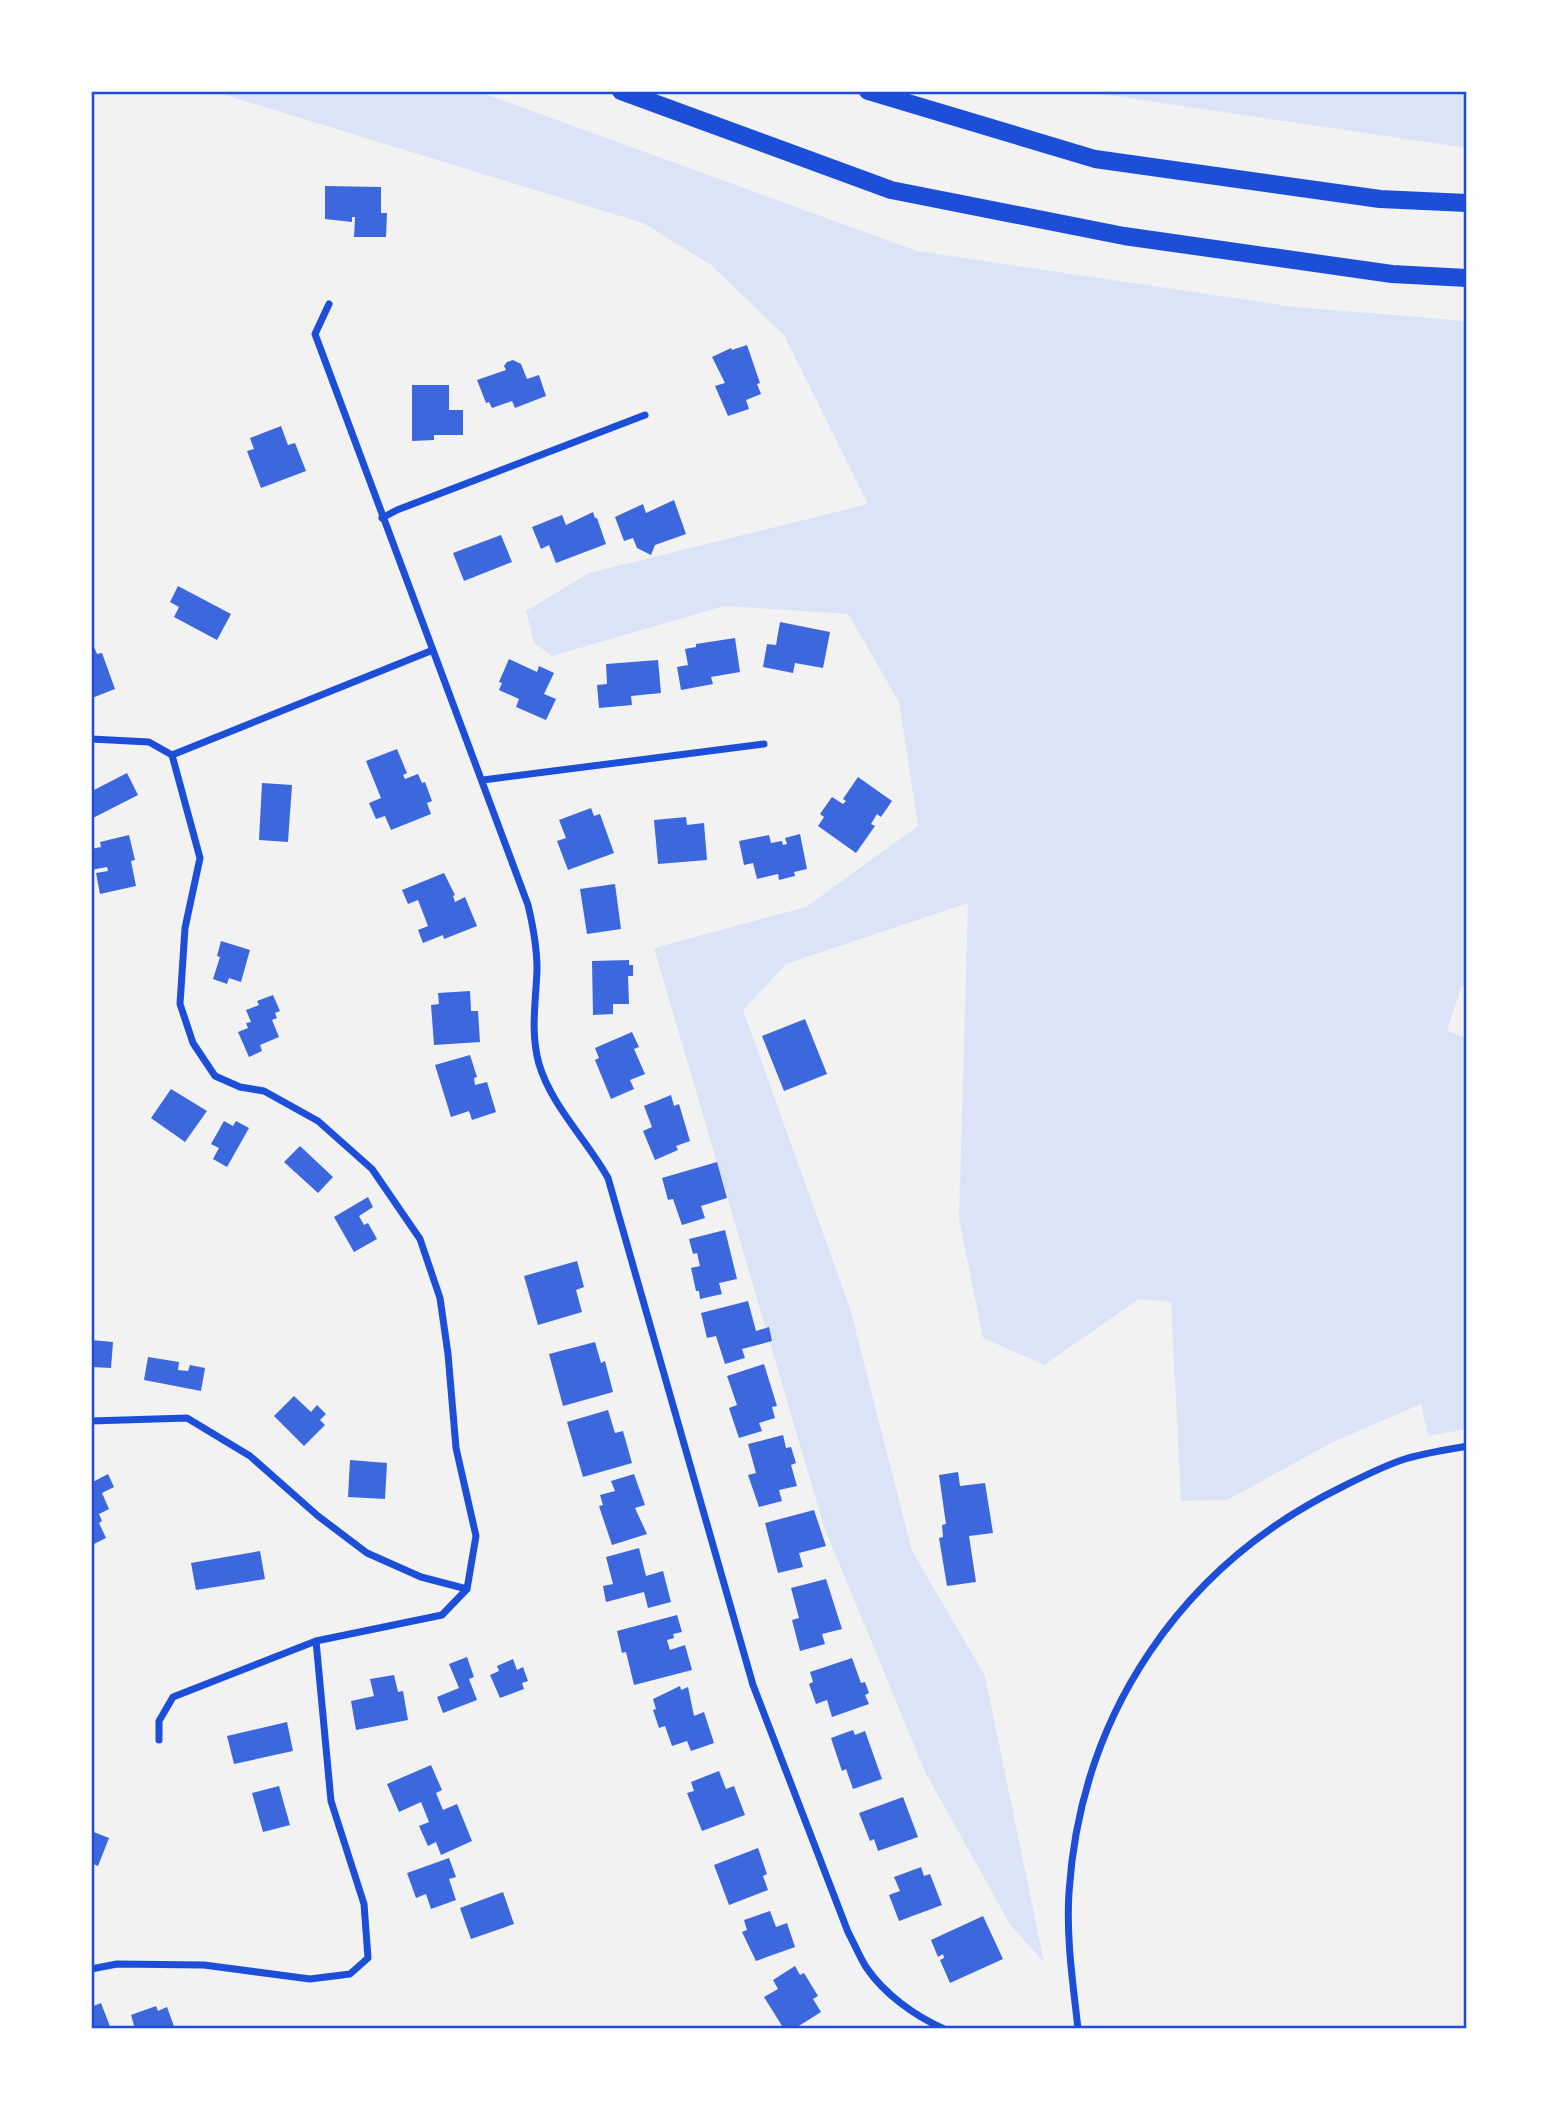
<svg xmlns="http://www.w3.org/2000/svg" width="1558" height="2120" font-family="Roboto,sans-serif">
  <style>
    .green { fill: #dbe4f7 }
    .building { fill: #3d67dc }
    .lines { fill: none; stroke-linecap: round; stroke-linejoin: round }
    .minor { stroke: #1d4ed8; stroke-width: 7 }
    .motorway { stroke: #1d4ed8; stroke-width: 18 }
    .neatline { fill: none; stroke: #1d4ed8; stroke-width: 2.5 }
  </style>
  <rect width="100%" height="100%" fill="#f2f2f2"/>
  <path class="green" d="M212,91h265l440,160 378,56 172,14v663l-6,3 -14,44 20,7v391l-39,7 -7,-32 -88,38 -106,58 -46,1 -10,-199 -32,-3 -95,66 -61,-27 -24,-119 9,-316 -182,61 -43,46 107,298 62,243 73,125 59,286 -33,-36 -85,-152 -102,-247 -170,-579 152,-41 112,-81 -19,-124 -51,-88 -124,-8 -172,50 -18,-13 -8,-32 63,-38 279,-69 -84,-169 -73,-70 -68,-42z
    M1083,91h384v57l-379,-56z"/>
  <path class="building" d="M325,186l56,1v26h6l-1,24h-32l1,-20h-3v5l-27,-3z
    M747,345l13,38 -3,1 4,10 -15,6 3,9 -21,7 -13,-30 10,-3 -13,-26 19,-9 1,2z
    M513,360l8,4 6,15 12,-4 7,21 -31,12 -3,-7 -20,7 -3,-6 -3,1 -9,-23 29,-10 -2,-4 3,-4z
    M412,385h37v25h14v25h-29v5l-22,1z
    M281,426l7,19 7,-2 11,28 -45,17 -14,-37 7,-2 -4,-11z
    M674,500l12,34 -31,11 -4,10 -14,-7 -4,-10 -9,3 -9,-24 28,-13 3,9z
    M593,512l2,6h2l9,26 -50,19 -7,-18 -8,4 -9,-22 30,-12 4,10z
    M501,535l11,27 -48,19 -11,-28z
    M178,586l53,28 -14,26 -43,-23 5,-10 -9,-5z
    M780,622l50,10 -7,36 -28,-5 -2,10 -30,-6 4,-23 9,1z
    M735,638l5,34 -29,5 2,7 -32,6 -4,-23 11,-2 -3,-16 11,-2v-3z
    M91,640l6,14 5,-1 13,36 -23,9z
    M509,659l28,13 2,-6 15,7 -10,21 12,5 -10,21 -30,-13 3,-8 -20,-9 3,-7 -3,-1z
    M658,660l3,33 -30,3 1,9 -33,3 -2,-23 10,-1 -1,-20z
    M397,749l10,24 -4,2 2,4 13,-5 4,9 3,-1 7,19 -5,2 4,11 -40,16 -6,-14 -9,3 -7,-16 12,-5 -15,-37z
    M127,773l11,22 -47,24v-31l3,2z
    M858,777l34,24 -11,16 -4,-3 -6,10 4,2 -19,27 -38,-27 6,-9 -4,-3 12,-17 11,7 3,-3 -3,-2z
    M262,783l30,2 -4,57 -29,-2z
    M591,808l3,8 6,-2 14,39 -46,17 -11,-29 9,-3 -7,-18z
    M686,817l1,8 17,-2 3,37 -49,4 -4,-44z
    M800,834l7,35 -13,3 1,4 -16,4 -1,-6 -21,5 -4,-16 -9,2 -5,-24 30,-6 2,8 11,-2 1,4 4,-1 -2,-6z
    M129,835l6,25 -4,1 5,25 -36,8 -4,-21 12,-2 -1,-4 -16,3v-21l10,-2 -1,-5z
    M444,873l11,22 -2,1 2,6 10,-5 12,29 -33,13 -1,-4 -20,8 -5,-13 10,-4 -10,-26 -10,4 -6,-14z
    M615,884l6,45 -34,5 -7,-45z
    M221,941l29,9 -9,32 -12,-4 -2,6 -14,-5 7,-22 -3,-1z
    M629,960v5h4v11h-5l1,28h-16v10l-20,1 -1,-54z
    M470,991l1,20h7l2,31 -46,3 -3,-40 8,-1 -1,-11z
    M273,995l7,16 -5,2 2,5 -5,2 7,17 -19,8 2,6 -13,6 -11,-25 10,-4 -2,-5 5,-1 -5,-12 13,-5 -2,-4z
    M805,1019l22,55 -43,17 -22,-55z
    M632,1032l7,15 -5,2 11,25 -15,6 4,9 -23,10 -16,-39 4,-2 -4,-10z
    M470,1055l7,22 -3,1 1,7 12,-3 9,30 -24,8 -3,-9 -18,6 -16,-52z
    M171,1089l36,22 -22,31 -34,-24z
    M671,1095l3,11 5,-2 11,37 -14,5 2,4 -23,10 -12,-29 9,-4 -8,-21z
    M224,1121l9,5 3,-5 13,7 -22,39 -14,-8 6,-11 -8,-4z
    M300,1146l33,31 -15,16 -34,-31z
    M717,1162l10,36 -26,8 4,12 -23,7 -9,-26 -5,1 -6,-22z
    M368,1197l5,10 -14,9 5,9 4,-2 9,16 -23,13 -20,-35z
    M725,1230l12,49 -18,4 3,11 -22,5 -1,-8h-3l-5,-23 9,-2 -3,-13 -4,1 -4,-15z
    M577,1261l7,26 -8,3 6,22 -44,13 -14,-49z
    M748,1301l8,30 13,-4 3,14 -30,8 3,9 -20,6 -9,-28 -9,2 -6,-25z
    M91,1340l22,2 -2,26 -20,-1z
    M595,1342l6,21 4,-2 8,31 -50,14 -14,-52z
    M148,1357l31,5 -1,8 10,1 2,-6 15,3 -4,23 -57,-11z
    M764,1364l13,42 -5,1 3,11 -16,5 3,8 -23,7 -10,-30 8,-3 -10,-29z
    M294,1396l17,16 6,-7 9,9 -6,6 5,5 -21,21 -30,-30z
    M608,1410l7,23 8,-2 9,32 -49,14 -16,-55z
    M783,1435l3,13 5,-1 5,16 -5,2 6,21 -18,4 3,11 -23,6 -11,-32 8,-2 -8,-29z
    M350,1460l37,3 -2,36 -37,-2z
    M958,1472l2,14 25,-3 8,50 -24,3 7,46 -29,4 -8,-48 4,-1 -1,-12 4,-1 -7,-49z
    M108,1474l6,13 -12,6 7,16 -10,5 3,7 -3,2 7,15 -12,6 -3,-6v-55z
    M634,1474l11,31 -10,3 12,26 -35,11 -13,-39 4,-1 -3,-10 15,-4 -4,-10z
    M814,1510l12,36 -27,7 4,14 -25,6 -13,-50z
    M639,1548l7,28 17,-5 8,31 -23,6 -4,-16 -38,10 -3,-16 10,-2 -7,-27z
    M260,1551l5,28 -69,11 -5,-27z
    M826,1579l16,50 -20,5 3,10 -25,7 -8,-31 7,-2 -8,-30z
    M677,1615l5,17 -9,2 1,4 -7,2 3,10 15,-5 7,25 -58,15 -8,-33 -4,1 -5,-22z
    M467,1657l7,20 -5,2 8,21 -34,13 -6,-16 22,-9 -10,-24z
    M852,1658l9,25 4,-1 4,11 -4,2 4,9 -37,13 -5,-17 -11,4 -7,-20 4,-2 -3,-10z
    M513,1659l4,11 6,-3 5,14 -6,2 2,6 -24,9 -10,-23 9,-4 -2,-5z
    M394,1675l4,17 5,-1 5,29 -52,10 -5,-29 23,-5 -4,-17z
    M680,1686l1,4 7,-3 6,29 10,-4 10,31 -23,8 -4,-10 -15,5 -7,-20 -6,2 -6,-18 3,-1 -3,-10z
    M287,1722l6,29 -59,13 -7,-28z
    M853,1730l2,5 10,-4 17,48 -29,10 -7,-20 -4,2 -11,-33z
    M431,1765l11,25 -6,3 7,17 14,-6 15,37 -31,14 -5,-13 -8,4 -9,-20 10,-4 -8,-20 -22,10 -12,-28z
    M719,1771l7,18 8,-3 11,29 -43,16 -15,-38 7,-2 -3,-9z
    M279,1786l11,39 -27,7 -11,-39z
    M903,1797l15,40 -40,14 -4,-12 -4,2 -11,-28z
    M91,1831l18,7 -11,28 -7,-3z
    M758,1848l9,26 -4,2 5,14 -39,15 -15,-40z
    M449,1858l7,19 -7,2 7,21 -25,9 -5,-15 -10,4 -9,-25z
    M921,1867l3,9 6,-2 12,31 -43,16 -10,-26 11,-4 -6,-14z
    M503,1892l11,32 -43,15 -11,-31z
    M770,1911l6,16 11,-4 8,24 -39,14 -14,-29 5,-2 -3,-10z
    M983,1916l20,43 -53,24 -10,-23 4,-2 -1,-4 -5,3 -7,-17z
    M795,1966l5,9 4,-2 14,23 -5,3 8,13 -27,17h-10l-20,-32 14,-8 -5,-9z
    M101,2003l10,26h-20v-22z
    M156,2006l2,5 9,-4 8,22h-40l-4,-14z"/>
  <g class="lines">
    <path class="minor" d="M329,304l-14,30 213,571c5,21 9,42 9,64 -1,32 -7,63 2,95 13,43 48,76 69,114l145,507 95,247c6,11 11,24 18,35 18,27 49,49 78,62
      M382,518l15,-8 248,-95
      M91,739l58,3 23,13 28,103 -15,70 -5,76 13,39 22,33 25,11 24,4 54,30 54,48 48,70 20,59 8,56 8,94 20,88 -9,53
      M172,755l261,-105
      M483,780l281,-36
      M91,1421l96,-3 63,38 68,60 49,37 54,24 46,12
      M159,1740v-19l14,-24 143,-56
      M91,1969l26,-5 87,1 106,14 40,-5 18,-16 -4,-54 -33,-103 -15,-160 126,-26 25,-26
      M1078,2029c-5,-46 -12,-91 -9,-137 12,-179 113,-327 273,-405 20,-10 41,-21 63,-28 20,-6 42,-9 62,-13"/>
    <path class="motorway" d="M621,91l270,99 233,46 268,38 75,4
      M868,91l227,68 285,40 87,4"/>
  </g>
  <rect width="1558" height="2120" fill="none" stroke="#ffffff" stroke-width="186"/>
  <rect x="93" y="93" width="1372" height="1934" class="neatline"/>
</svg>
